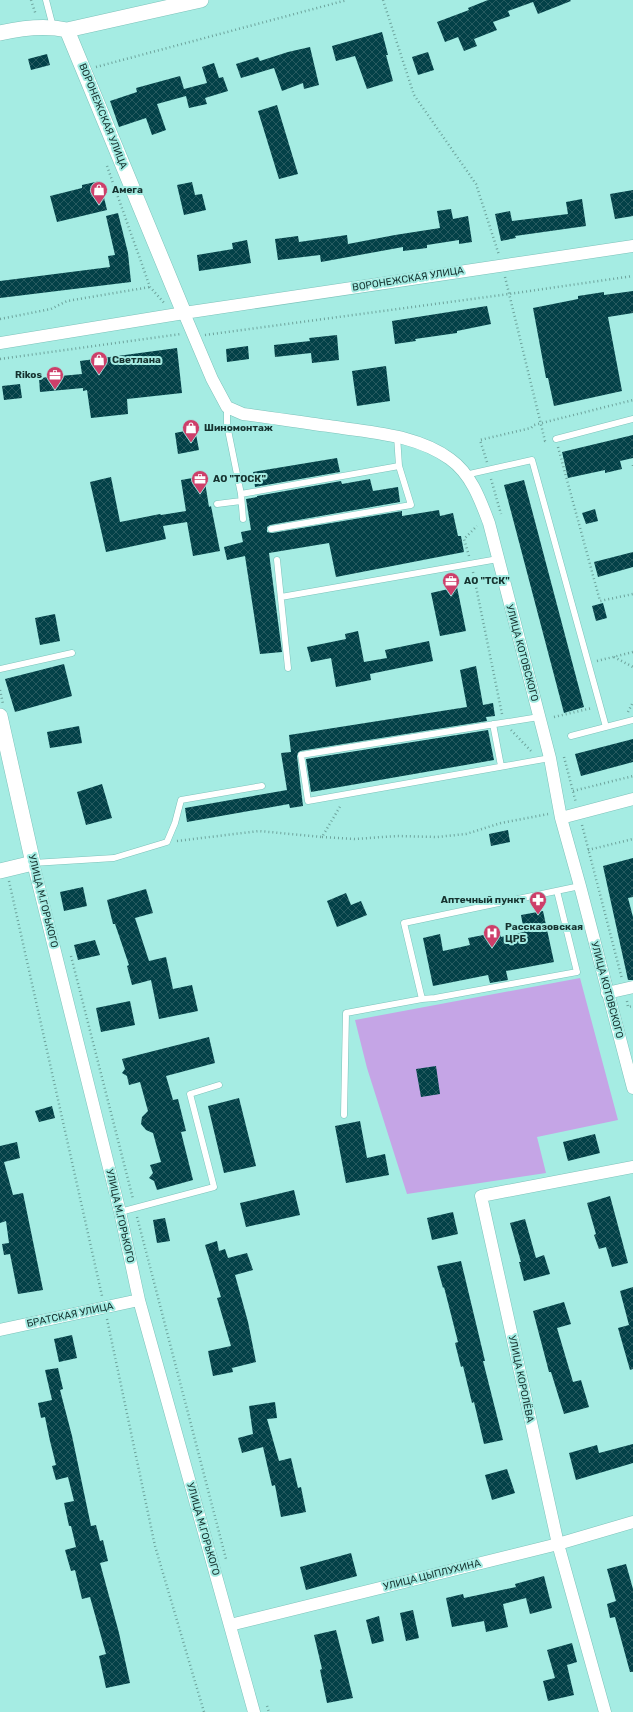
<svg xmlns="http://www.w3.org/2000/svg" width="633" height="1712" font-family="Rubik,sans-serif">
  <style>
    .green { fill: #c5a5e6 }
    .building { fill: url(#building-cross-hatch) }
    .lines { fill: none; stroke-linecap: round; stroke-linejoin: round }
    .service-casing { stroke: #7cc2ba; stroke-width: 7 }
    .minor-casing { stroke: #7cc2ba; stroke-width: 13 }
    .tertiary-casing { stroke: #7cc2ba; stroke-width: 16 }
    .path { stroke: #6da39c; stroke-width: 2.5; stroke-dasharray: 1 3; stroke-linecap: butt }
    .service { stroke: #fff; stroke-width: 6 }
    .minor { stroke: #fff; stroke-width: 12 }
    .tertiary { stroke: #fff; stroke-width: 15 }
    .labels { text-anchor: middle; dominant-baseline: central; stroke-width: 4; stroke-linejoin: round; paint-order: stroke }
    .street-label { font-size: 10px; fill: #163330; stroke: #a5ece3 }
    .poi-label { font-size: 10px; font-weight: bold; fill: #163330; stroke: #a5ece3; text-anchor: start }
  </style>
  <defs>
    <pattern id="building-cross-hatch" width="8" height="8" patternUnits="userSpaceOnUse"><rect width="8" height="8" fill="#034148"/><path d="M0 0l8 8M0 8l8-8" fill="none" stroke="#275b60"/></pattern>
  </defs>
  <rect width="100%" height="100%" fill="#a5ece3"/>
  <path class="green" d="M580,978l38,142 -81,17 9,36 -139,21 -40,-126 -12,-48z"/>
  <path class="building" d="M488,0h82l1,1 -33,13 -5,-12 -25,9 2,5 -17,6 4,8 -23,9 3,7 -13,5 -6,-14 -13,5 -8,-20 32,-12 -1,-2z
    M382,32l6,23h-2l7,26 -26,8 -12,-33 -19,5 -4,-15z
    M310,47l9,38 -15,4 -1,-6 -21,8 -8,-23 -33,10 -5,-14 22,-7 2,4 28,-9z
    M428,52l6,18 -16,5 -6,-18z
    M47,54l3,11 -19,5 -3,-11z
    M214,63l5,15 4,-1 5,14 -23,7 2,6 -18,4 -3,-12 -29,8 9,26 -14,5 -6,-17 -27,9 -9,-26 27,-9 -1,-4 44,-12 4,13 23,-6 -5,-16z
    M277,105l21,69 -19,5 -21,-68z
    M100,181l7,29 -50,12 -7,-26 32,-8v-3z
    M192,182l3,13 7,-1 4,16 -22,5 -7,-30z
    M633,190v26l-18,3 -5,-25z
    M582,199l4,27 -71,10 1,2 -15,3 -6,-27 15,-3 2,10 56,-7 -2,-12z
    M451,209l2,10 15,-3 4,26 -13,2v-4l-32,5v3l-24,3v-4l-82,15 -1,-7 -42,5 -3,-21 23,-3 1,6 48,-7 1,9 47,-9 45,-7 -3,-17z
    M118,213l10,40 3,29 -131,16v-17l110,-14 -2,-11 7,-1 -9,-39z
    M247,240l4,23 -52,8 -2,-16 36,-6 -1,-6z
    M633,291v22l-25,4 14,74 -68,15 -6,-28h-2l-13,-70 45,-9v-3l26,-4v3z
    M487,306l4,18 -34,7v2l-42,6 1,2 -21,3 -3,-23z
    M337,335l2,25 -27,3 -1,-10 -36,4 -1,-12 36,-4 -1,-3z
    M248,346l1,13 -22,3 -1,-13z
    M177,348l5,45 -55,6 1,15 -37,4 -4,-28 -4,1v-3l-43,4 -1,-14 43,-4 -2,-13z
    M386,366l4,35 -33,5 -5,-35z
    M20,384l2,14 -18,2 -2,-14z
    M195,429l4,21 -21,4 -3,-21z
    M633,435v23l-13,3 2,8 -17,4v-3l-37,8 -6,-26z
    M337,458l3,14 -85,15 -2,-15z
    M204,476l5,31 2,-1 9,45 -27,5 -6,-34 -24,4 3,13 -60,13 -16,-70 21,-5 9,45 40,-8 1,1 25,-4 -5,-31z
    M370,479l3,12 25,-4 2,15 -130,23 -3,2v5l5,1 130,-22v5l37,-6 1,6 13,-3 5,23h3l3,16 -128,25 -7,-34 -60,10 13,99 -22,2 -15,-98 -18,4 -3,-13 19,-5 -2,-10 10,-2 -5,-31 11,-2v-1l84,-15 1,3z
    M524,480l60,227 -20,6 -60,-228z
    M595,509l3,12 -12,3 -4,-11z
    M633,552v15l-35,10 -4,-15z
    M457,587l9,44 -26,5 -9,-43z
    M603,603l4,15 -11,3 -4,-15z
    M55,614l5,27 -20,4 -5,-27z
    M358,631l6,31 23,-4 -2,-8 44,-9 4,20 -63,13 1,6 -35,7 -5,-29 -20,4 -4,-15 39,-8 -1,-5z
    M64,664l8,32 -57,16 -10,-33z
    M476,666l7,39 10,-2 2,13 -9,1 1,4 -187,30 -3,5 6,50 -13,2 -1,-4 -102,18 -2,-14 102,-18 -6,-37 10,-1 -2,-17 178,-28 -7,-37z
    M79,726l3,17 -32,5 -3,-16z
    M488,730l6,30 -183,32 -5,-33z
    M633,739v23l-52,14 -6,-22z
    M102,784l10,34 -26,7 -9,-33z
    M508,830l2,12 -19,4 -2,-12z
    M633,858v39l-5,1 5,19v63h-5l-25,-114z
    M83,887l4,19 -23,5 -4,-19z
    M146,889l7,24 -18,5 14,43 17,-4 7,32 19,-4 6,26 -39,8 -8,-39 -19,5 -5,-19 2,-1 -14,-41h-2l-6,-24z
    M346,893l5,12 10,-4 6,14 -30,12 -10,-26z
    M543,911l11,51 -48,9 2,9 -18,3 -2,-8 -55,11 -10,-48 17,-4 3,17 27,-6 -2,-7 31,-6 2,5 23,-5 -3,-17z
    M95,940l5,15 -22,5 -4,-15z
    M130,1001l5,24 -34,7 -5,-24z
    M209,1037l6,26 -49,13 7,24 5,-1 8,32 -5,1 12,48 -36,10 -3,-9 -5,-3 4,-5 -3,-8 11,-3 -8,-29 -7,-3 -5,-6 1,-7 6,-6 -8,-29 -11,3 -2,-9 -5,-3 3,-4 -3,-10z
    M436,1066l4,28 -19,3 -5,-28z
    M239,1098l17,68 -32,7 -16,-67z
    M52,1106l3,12 -16,4 -4,-11z
    M360,1121l7,37 18,-4 4,21 -43,8 -11,-57z
    M595,1134l5,19 -32,8 -5,-19z
    M17,1142l3,16 -16,4 9,33 10,-2 20,97 -25,4 -8,-40 -6,1 -2,-11 7,-1 -3,-22 -6,2v-77z
    M294,1190l6,25 -54,12 -6,-24z
    M610,1196l18,67 -16,4 -6,-20 -7,2 -5,-14 2,-1 -9,-31z
    M453,1212l5,22 -26,6 -5,-22z
    M165,1218l5,23 -13,2 -4,-23z
    M525,1219l11,39 8,-3 6,19 -26,7 -5,-19h2l-11,-39z
    M217,1241l2,10 6,-2 3,9 19,-5 6,17 -18,5 13,47 8,40 -24,6 1,4 -20,4 -5,-25 23,-5 -14,-48 4,-1 -16,-52z
    M461,1261l24,100h-2l20,79 -19,4 -10,-42 -2,1 -9,-37 -2,1 -6,-24 3,-1 -14,-55 -1,1 -6,-22z
    M633,1287v82l-3,1 -12,-42 11,-3 -9,-34z
    M564,1302l7,22 -14,4 16,54 8,-2 8,27 -25,7 -13,-42h-2l-16,-61z
    M72,1335l5,23 -18,4 -5,-23z
    M58,1368l5,21 -3,1 12,46 19,90 5,-1 4,16 3,-1 5,21 -8,2 19,70 11,50 -24,5 -7,-32 7,-2 -16,-57 -8,2 -7,-29 -4,1 -6,-21 11,-3 -5,-21h-2l-5,-23 10,-2 -6,-24 -12,3 -4,-14 4,-1 -6,-24 -5,-24 -4,1 -3,-15 14,-3 -7,-30z
    M275,1402l2,16 -10,1 12,42 12,-3 7,30 3,-1 5,25 -25,5 -6,-32 -3,1 -9,-39 -21,6 -4,-15 15,-4 -4,-28z
    M633,1444v19l-57,17 -7,-27 28,-8 2,8z
    M507,1469l8,24 -23,7 -7,-25z
    M351,1553l6,23 -51,14 -6,-23z
    M626,1564l7,25v83h-3l-15,-55 -5,1 -3,-14 9,-3 -9,-32z
    M544,1576l8,32 -22,6 -4,-16 -23,6 5,23 -22,5 -2,-11 -32,6 -6,-29 17,-4 1,4 52,-11 -1,-3z
    M413,1610l6,28 -13,3 -6,-28z
    M379,1616l5,25 -12,3 -6,-24z
    M336,1630l17,68 -26,5 -7,-33 2,-1 -8,-34z
    M572,1643l5,19 -10,3 7,30 -26,6 -5,-20 12,-3 -8,-28z"/>
  <g class="lines">
    <defs>
      <path id="service" d="M46,0l7,27
        M227,407v18l14,69 2,25
        M556,439l77,-20
        M465,475l67,-15 74,267
        M241,494l158,-28
        M217,504l24,-3
        M271,529l140,-24 -12,-39 -2,-30
        M277,560l11,108
        M281,597l217,-38
        M0,669l72,-16
        M539,717l-238,38 7,46 242,-43
        M493,724l8,42
        M571,736l62,-16
        M33,863l81,-5 53,-16 8,-19 6,-23 81,-14
        M557,891l20,81 -142,26 -13,1 -18,-76 176,-37
        M344,1115l2,-102 76,-14
        M120,1212l94,-25 -24,-93 29,-9"/>
      <path id="minor" d="M184,313l28,66 15,28 16,7c31,4 62,9 93,13 38,6 81,8 114,32 21,15 30,40 39,64l61,235 11,60 19,68 53,202
        M0,343l184,-30 449,-67
        M561,818l72,-19
        M33,863l87,349 19,88 115,412
        M607,993l26,-6
        M0,1330l139,-30
        M230,1625l328,-81 75,-22
        M605,1712l-47,-168 -77,-348 152,-29"/>
      <path id="tertiary" d="M67,30l117,283
        M0,33c22,-5 45,-8 67,-3l134,-30
        M0,716l33,147 -33,8"/>
    </defs>
    <use href="#service" class="service-casing"/>
    <use href="#minor" class="minor-casing"/>
    <use href="#tertiary" class="tertiary-casing"/>
    <path class="path" d="M31,0l5,15
      M383,0l31,95 62,89 23,71
      M96,67l251,-67
      M107,166l43,121 15,17
      M505,277l40,164h2
      M0,319l51,-10 16,-8 83,-14
      M205,335l304,-41 124,-18
      M0,359l181,-25
      M558,447l42,154 33,-7
      M487,462l-7,-22 51,-12 3,-3 99,-25
      M633,465v1
      M491,479l10,35
      M469,556l-5,-17 13,-13
      M473,572l29,142
      M614,657l19,10
      M597,661l36,-9
      M0,690l3,14
      M628,712l5,-10
      M554,717l38,-9
      M511,730l21,22
      M564,757l12,46
      M573,791l60,-15
      M582,825l40,154
      M322,837l33,2 42,-3 40,1 29,-3 35,-11 47,-9
      M177,841l82,-10 63,6 19,-32
      M588,850l45,-11
      M9,881l93,415
      M71,956l62,243
      M627,1001l1,6 5,-1
      M137,1217l89,342
      M107,1319l48,227 49,166
      M267,1706l2,6"/>
    <use href="#service" class="service"/>
    <use href="#minor" class="minor"/>
    <use href="#tertiary" class="tertiary"/>
  </g>
  <defs>
    <symbol id="shop-pin" viewBox="-11 -11 22 30"><path d="M0 17L-7.5 6A9.5 9.5 0 1 1 7.5 6Z" fill="#cd3f6a" stroke="#a5ece3"/><path d="M-5-2.5h2.3a2.7 3.5 0 0 1 5.4 0H5L5.5 6h-11ZM-1.5-2.5h3a1.5 2.3 0 0 0-3 0Z" fill="#fff"/></symbol>
    <symbol id="office-pin" viewBox="-11 -11 22 30"><path d="M0 17L-7.5 6A9.5 9.5 0 1 1 7.5 6Z" fill="#cd3f6a" stroke="#a5ece3"/><path d="M-6-3h4V-5.5h4V-3h4V5H-6ZM-1-4.5V-3h2v-1.5ZM-6 0V1H6V0Z" fill="#fff"/></symbol>
    <symbol id="pharmacy-pin" viewBox="-11 -11 22 30"><path d="M0 17L-7.5 6A9.5 9.5 0 1 1 7.5 6Z" fill="#cd3f6a" stroke="#a5ece3"/><path d="M-2-6h4v4h4v4h-4v4h-4v-4h-4v-4h4Z" fill="#fff"/></symbol>
    <symbol id="hospital-pin" viewBox="-11 -11 22 30"><path d="M0 17L-7.5 6A9.5 9.5 0 1 1 7.5 6Z" fill="#cd3f6a" stroke="#a5ece3"/><path d="M-5-5h3v3.5h4V-5h3V5h-3V1.5h-4V5h-3Z" fill="#fff"/></symbol>
  </defs>
  <g fill-rule="evenodd">
    <use href="#shop-pin" x="89" y="180" width="20" height="27"/>
    <use href="#shop-pin" x="89" y="350" width="20" height="27"/>
    <use href="#office-pin" x="45" y="365" width="20" height="27"/>
    <use href="#shop-pin" x="181" y="418" width="20" height="27"/>
    <use href="#office-pin" x="190" y="469" width="20" height="27"/>
    <use href="#office-pin" x="441" y="571" width="20" height="27"/>
    <use href="#pharmacy-pin" x="528" y="890" width="20" height="27"/>
    <use href="#hospital-pin" x="482" y="923" width="20" height="27"/>
  </g>
  <g class="labels">
    <g class="street-label">
      <text transform="translate(103 116) rotate(68)">ВОРОНЕЖСКАЯ УЛИЦА</text>
      <text transform="translate(408 279) rotate(-9)">ВОРОНЕЖСКАЯ УЛИЦА</text>
      <text transform="translate(522 653) rotate(75)">УЛИЦА КОТОВСКОГО</text>
      <text transform="translate(43 901) rotate(76)">УЛИЦА М.ГОРЬКОГО</text>
      <text transform="translate(607 990) rotate(75)">УЛИЦА КОТОВСКОГО</text>
      <text transform="translate(120 1216) rotate(77)">УЛИЦА М.ГОРЬКОГО</text>
      <text transform="translate(70 1315) rotate(-12)">БРАТСКАЯ УЛИЦА</text>
      <text transform="translate(521 1379) rotate(78)">УЛИЦА КОРОЛЁВА</text>
      <text transform="translate(203 1529) rotate(74)">УЛИЦА М.ГОРЬКОГО</text>
      <text transform="translate(432 1575) rotate(-14)">УЛИЦА ЦЫПЛУХИНА</text>
    </g>
    <g class="poi-label">
      <text x="112" y="190">Амега</text>
      <text x="112" y="360">Светлана</text>
      <text x="42" y="375" text-anchor="end">Rikos</text>
      <text x="204" y="428">Шиномонтаж</text>
      <text x="213" y="479">АО "ТОСК"</text>
      <text x="464" y="581">АО "ТСК"</text>
      <text x="525" y="900" text-anchor="end">Аптечный пункт</text>
      <text x="505" y="927">Рассказовская<tspan x="505" dy="12">ЦРБ</tspan></text>
    </g>
  </g>
</svg>
